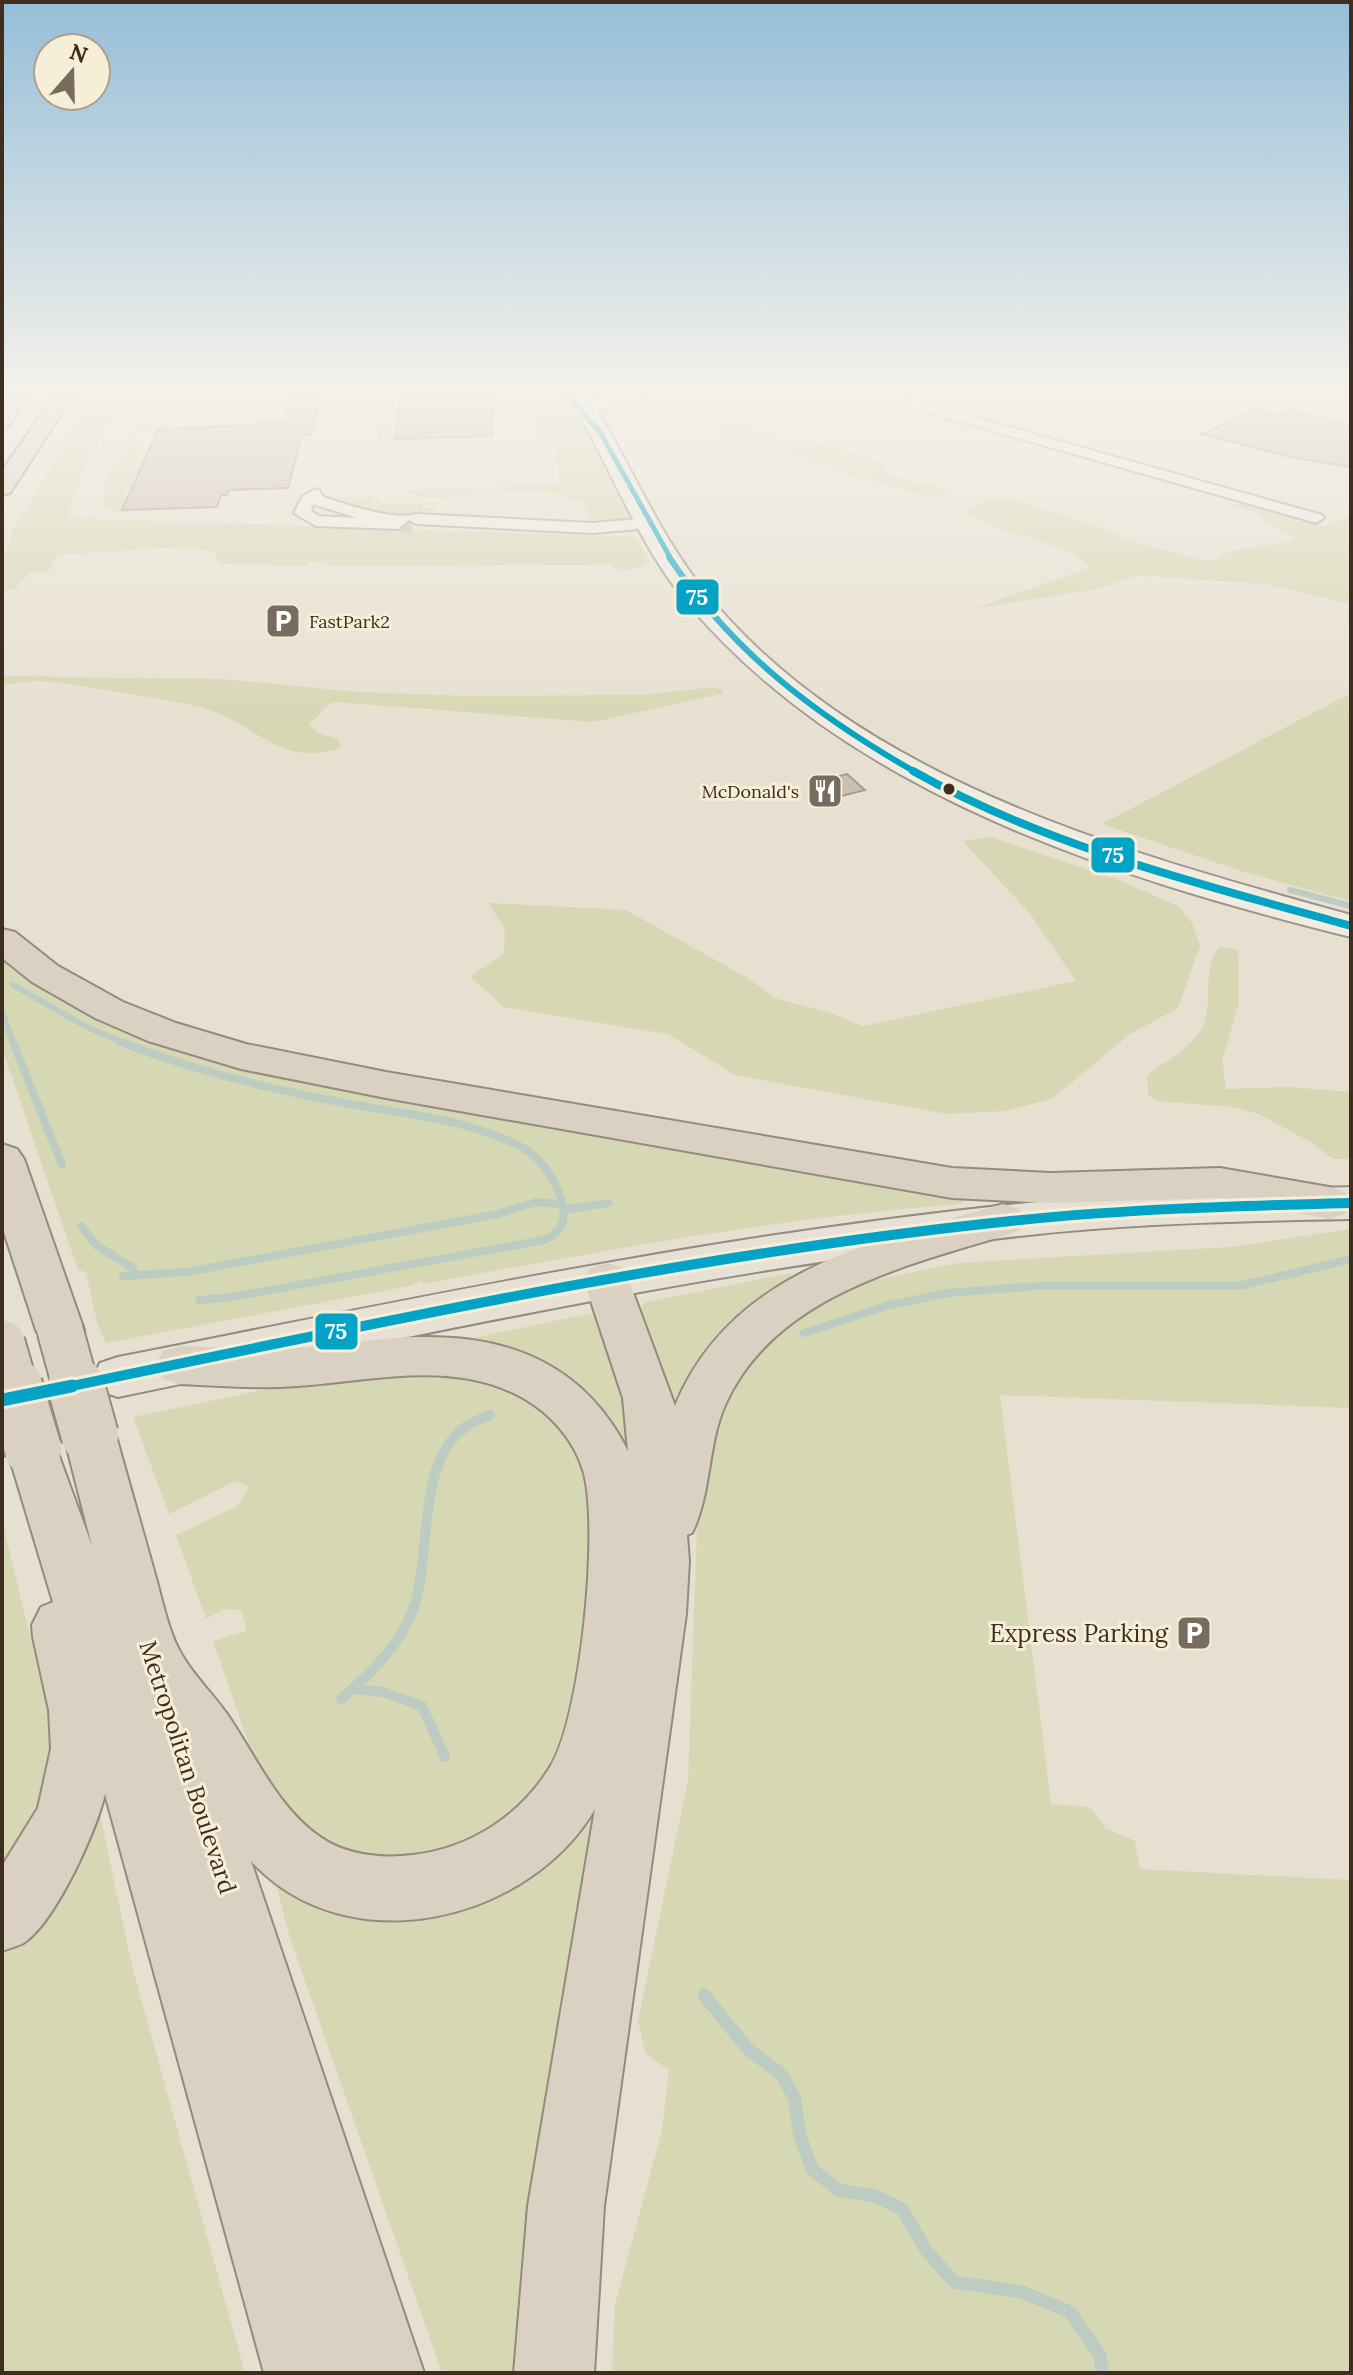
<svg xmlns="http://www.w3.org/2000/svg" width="1353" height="2375" font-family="Lora,serif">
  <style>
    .green { fill: #d6d7b3 }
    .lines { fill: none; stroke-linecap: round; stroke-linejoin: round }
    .stream-far3 { stroke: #bcccc2; stroke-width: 6 }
    .stream-far2 { stroke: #bcccc2; stroke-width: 8 }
    .stream-far1 { stroke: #bcccc2; stroke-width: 10 }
    .stream { stroke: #bcccc2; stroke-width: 13 }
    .building { fill: #cbbfb2; stroke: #a89c90; stroke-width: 2 }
    .street-tunnel { stroke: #c5bcae; stroke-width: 15; stroke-dasharray: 15 7; stroke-linecap: butt }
    .street-casing { stroke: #ada599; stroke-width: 4 }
    .secondary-casing { stroke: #9c958a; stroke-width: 4 }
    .primary-casing { stroke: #928b80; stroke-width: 4 }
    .highway-casing { stroke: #928b80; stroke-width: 4 }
    .street { fill: #efebe3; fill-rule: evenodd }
    .secondary { fill: #efebe3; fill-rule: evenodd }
    .primary { fill: #e6e1d4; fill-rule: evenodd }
    .highway { fill: #dad1c2; fill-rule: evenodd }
    .highway-bridge-far1-casing { stroke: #928b80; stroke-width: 49; stroke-linecap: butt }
    .highway-bridge-casing { stroke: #928b80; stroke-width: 60; stroke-linecap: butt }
    .highway-bridge-far1 { stroke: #dad1c2; stroke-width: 45 }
    .highway-bridge { stroke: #dad1c2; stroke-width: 56 }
    .bus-1-far4-casing { stroke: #f7eed8; stroke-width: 8 }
    .bus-1-far3-casing { stroke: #f7eed8; stroke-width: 10 }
    .bus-1-far2-casing { stroke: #f7eed8; stroke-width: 13 }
    .bus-1-far1-casing { stroke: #f7eed8; stroke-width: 16 }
    .bus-1-casing { stroke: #f7eed8; stroke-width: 19 }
    .bus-1-far4 { stroke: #03a3c5; stroke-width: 5 }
    .bus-1-far3 { stroke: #03a3c5; stroke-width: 6 }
    .bus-1-far2 { stroke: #03a3c5; stroke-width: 8 }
    .bus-1-far1 { stroke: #03a3c5; stroke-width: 10 }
    .bus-1 { stroke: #03a3c5; stroke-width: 13 }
    .bus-dot { fill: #3d2e20; stroke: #f7eed8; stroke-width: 3 }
    .labels { text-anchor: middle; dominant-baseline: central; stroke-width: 6; stroke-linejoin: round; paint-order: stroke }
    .far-poi-label { font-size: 18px; fill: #3d2e20; stroke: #f7eed8; text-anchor: start }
    .near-poi-label { font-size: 24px; fill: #3d2e20; stroke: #f7eed8; text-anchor: end }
    .near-street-label { font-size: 24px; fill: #3d2e20; stroke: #f7eed8 }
    .line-badge { stroke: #f7eed8; stroke-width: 3 }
    .badge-label { font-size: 22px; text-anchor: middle; font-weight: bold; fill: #fff }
  </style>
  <rect width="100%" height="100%" fill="#e7e0d1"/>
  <path class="green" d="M99,390h39l-5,9 5,10 -4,9 -23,7 -7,7 -20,38 -14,37 -2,7 5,4 562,19 15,23 -5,5 -23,7 -12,-7 -280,1 -6,-4h-14l-4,4 -87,-2 -5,-12 -9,-2 -43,-2 -104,7 -10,17 -19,1 -14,16 -13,2v-32l8,-16v-9l56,-90 11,-26z
    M255,390l33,6 -18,-6h23l-1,6h8l2,-6h100l-8,39 1,10 87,-2 -95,3 5,-46 -7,46 -7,1 7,-46 -151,2z
    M521,390h30l31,33 47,94c-9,4 -33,8 -40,-2 -3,-3 -2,-8 -5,-12l-25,-7 1,-3 -82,-4c-16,12 -54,12 -70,4l2,-3 169,-6 -20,-2 -4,-46 -20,-1 -3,-37h-10z
    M1266,390h85v19z
    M697,416l13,1 72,23 47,5 54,17 5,13 52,13 8,7 -22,1 -89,-25 -48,-18 -26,-6 -42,-1 8,-7 -8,-12z
    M314,419l-17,1 -1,3 -50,2 -1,3 -106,3 -9,18h22l-3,5 -7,1 3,1 -4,8 -4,1 -3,4 5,1 -9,19h-6l-1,5 6,3 4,12 -3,4 -17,-1 -11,-5 1,-11 8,-1 3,-5 -10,4 2,-13 32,-55 103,-1 5,-4z
    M320,496l53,2 -1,12 3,1 1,-12h4v4h59l-3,3 -12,-1 -2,3h13l-2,4h-24l5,4 18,-2 -4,4 -59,-4 -25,-13z
    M991,497l22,3 84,26 31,14 71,19 16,1 16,-9 57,-9 7,-4 -29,-16 -11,-10 -27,-7 13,-1 83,22 27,-10v88l-87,-20 -118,-8 -14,1 -33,12 -127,20 118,-41c-15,-26 -103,-35 -126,-57z
    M2,676l221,3 136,13 106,4 179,-1 69,-8 9,2v5l-130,28 -255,-20 -8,2 -20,21 9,8 20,6 3,9c-65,21 -85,-27 -141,-41 -44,-10 -95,-17 -139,-24l-23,-2 -35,4z
    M1351,693v208l-104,-28 -145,-49z
    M991,837l128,43 61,27 12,16 8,23 -22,62 -48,26 -78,65 -48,12 -57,3 -212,-39 -67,-41 -164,-27 -34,-30 34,-24 1,-24 -17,-26 138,7 120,67 29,21 58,16 30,12 213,-45 -45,-66 -68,-74z
    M1219,947l19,3 1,53 -17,58 4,28 62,-2 63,5v67h-18l-19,-15 -55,-30 -25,-7 -77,-6 -9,-7 -1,-19c15,-11 38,-24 50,-39 21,-25 2,-65 22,-89z
    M2,955l104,65 856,174 3,7 -4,3c-187,14 -358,47 -538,80l-1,-3 -13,5 -303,57 -9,-21 -11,-50 -8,-2 -76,-222z
    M1351,1229v179l-351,-13 51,409 39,3 15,21 30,13 5,28 211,11v493h-739l3,-68 47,-175 7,-60 -23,-16 -8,-33 50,-241 11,-307 28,-82 49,-69 88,-40 94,-19 272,-16z
    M791,1273l4,9 -121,157 -37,-130 10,-7z
    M587,1314l19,6 33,92 -102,961h-95l-152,-435 -14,-53 1,-5 30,16 279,-94 7,-401c-34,-36 -72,-51 -119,-63z
    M369,1368l128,13 56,33 32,50 8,66 -8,105 -14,93 -35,69 -79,55 -82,12 -77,-35 -40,-59 -45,-129 34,-10 -6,-21 -18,-1 -17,10 -30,-84 62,-29 11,-19 -13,-6 -67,33 -36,-97z
    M2,1520l59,245 -59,125z
    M96,1795l36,171 113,407h-243v-422l14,-14z"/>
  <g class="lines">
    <path class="stream-far3" d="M1290,890l61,16
      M13,985l72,41 41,18
      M2,1013l12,31"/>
    <path class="stream-far2" d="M13,1042l49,123
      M121,1042c73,29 148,47 224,61 58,11 125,16 178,45 20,11 36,37 40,59 3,16 -4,27 -19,33l-312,57 -33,3
      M563,1210l45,-7
      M81,1226l16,20 36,22 1,8
      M123,1276l64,-4 311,-58 38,-12 26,2
      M804,1333l82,-27 62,-13 89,-7h202l112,-27"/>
    <path class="stream-far1" d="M353,1689l30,3 39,14 23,51
      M341,1699c29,-25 59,-53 72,-90 19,-52 3,-144 50,-180 7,-7 18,-10 27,-14"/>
    <path class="stream" d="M704,1995l44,54 33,25 13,23 6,39 12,33 26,21 37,6 27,13 24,41 28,32 68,10 48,20 30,43 2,18"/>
  </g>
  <path class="building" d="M293,390h29l-12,45h-8l-14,53 -59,2 -2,5h-6l-4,12 -95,3 36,-80 125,-7z
    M401,390h91v46l-97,3z
    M1256,410l24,6 13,-5 58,14v42l-65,-11 -84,-22z
    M847,774l18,16 -35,9 -17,-16z"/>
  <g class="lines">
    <path class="street-tunnel" d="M398,524l14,1"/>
    <defs>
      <path id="street" d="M557,390h14l22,19 -12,3z
        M858,390h19l445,125 2,3 -8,5 -6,-2 -451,-128z
        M315,489l5,2 3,6c25,8 71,24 93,17l177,9 56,-5 8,5 -8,5 -56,5 -177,-9 -7,-4 -11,9 -82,-3 -22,-13 8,-16zM313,504l44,14 -38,-2 -8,-5z"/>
      <path id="secondary" d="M627,390h28l-3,4 -54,18c34,56 60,119 101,172 152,195 424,268 652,331v22c-239,-60 -506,-143 -668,-339 -45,-56 -71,-127 -107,-189l3,-4z"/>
      <path id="primary" d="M1351,1187v32c-105,2 -209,4 -313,15 -310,32 -615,100 -920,163l-18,-6 -7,-14 7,-14 18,-6c305,-60 610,-125 920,-155 104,-10 209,-12 313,-15z"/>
      <path id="highway" d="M14,390h19l-24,35 -7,2v-21z
        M58,390h19l-67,103 -8,2v-24z
        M2,929l13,3 43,34 65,36 53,21 70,21 140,28 566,96 99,5 169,-5 109,19 16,5 6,11 -6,11 -16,5 -109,-21 -169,5 -99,-5 -566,-100 -145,-29 -93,-28 -53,-23 -63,-36 -30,-24z
        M2,1144l15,5 7,10 60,171 -7,13 -17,5 -17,-5 -7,-13 -34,-104z
        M1003,1204l16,5 7,11 -7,11c-105,33 -242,61 -293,172 -19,41 -14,90 -34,130l-5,2 2,26 -3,53 -82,592 -10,167h-80l14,-167 67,-397c-67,114 -249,156 -344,52l173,512h-160l-159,-579c-9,37 -48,125 -80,148 -6,4 -16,6 -23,9v-85l36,-58 13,-59 -2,-39 -16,-73 -1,-12 9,-18 12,-5 -46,-153 8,-15 18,-6 18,6 41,112 -28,-110 8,-15 18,-6 18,6 8,15c13,47 27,95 40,142 7,25 13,56 26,77 12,21 31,39 45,59 29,42 50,93 93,123 26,18 61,22 92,18 57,-6 108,-39 138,-88 31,-48 50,-242 33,-297 -9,-30 -33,-57 -60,-72 -70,-39 -149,-17 -225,-12 -39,3 -79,0 -118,-2l-17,-5 -8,-14 8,-14 17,-5c39,1 77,4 116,2 42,-3 85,-11 127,-11 92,-1 163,31 205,114l-5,-53 -39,-118 6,-12 17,-5 17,5 51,138c56,-137 201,-165 328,-202z"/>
    </defs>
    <use href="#street" class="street-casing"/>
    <use href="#secondary" class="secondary-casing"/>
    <use href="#primary" class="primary-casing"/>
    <use href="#highway" class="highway-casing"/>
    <use href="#street" class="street"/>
    <use href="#secondary" class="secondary"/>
    <use href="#primary" class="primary"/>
    <use href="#highway" class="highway"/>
    <defs>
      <path id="highway-bridge-far1" d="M60,1330l16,58
        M2,1343l13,45"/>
      <path id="highway-bridge" d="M14,1386l19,63
        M76,1386l14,50"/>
    </defs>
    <use href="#highway-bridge-far1" class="highway-bridge-far1-casing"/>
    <use href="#highway-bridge" class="highway-bridge-casing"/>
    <use href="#highway-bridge-far1" class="highway-bridge-far1"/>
    <use href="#highway-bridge" class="highway-bridge"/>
    <defs>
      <path id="bus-1-far4" d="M563,390l37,42 71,127"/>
      <path id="bus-1-far3" d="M669,557c65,97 148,159 248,216"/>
      <path id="bus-1-far2" d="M913,771c134,76 291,114 438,155"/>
      <path id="bus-1-far1" d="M62,1388c314,-65 629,-134 949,-167 113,-12 226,-15 340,-18"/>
      <path id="bus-1" d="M2,1400l70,-14"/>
    </defs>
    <use href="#bus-1-far4" class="bus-1-far4-casing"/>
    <use href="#bus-1-far3" class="bus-1-far3-casing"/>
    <use href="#bus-1-far2" class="bus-1-far2-casing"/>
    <use href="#bus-1-far1" class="bus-1-far1-casing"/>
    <use href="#bus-1" class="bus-1-casing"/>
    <use href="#bus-1-far4" class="bus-1-far4"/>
    <use href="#bus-1-far3" class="bus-1-far3"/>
    <use href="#bus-1-far2" class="bus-1-far2"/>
    <use href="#bus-1-far1" class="bus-1-far1"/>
    <use href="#bus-1" class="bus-1"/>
  </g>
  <linearGradient id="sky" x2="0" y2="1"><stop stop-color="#96bed9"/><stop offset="0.54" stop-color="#f4f1ea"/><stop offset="1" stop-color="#f4f1ea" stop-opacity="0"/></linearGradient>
  <rect width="1353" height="722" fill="url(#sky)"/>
  <defs>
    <symbol id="parking-square" viewBox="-11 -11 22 22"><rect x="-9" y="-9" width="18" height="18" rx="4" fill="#786c5e" stroke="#f7eed8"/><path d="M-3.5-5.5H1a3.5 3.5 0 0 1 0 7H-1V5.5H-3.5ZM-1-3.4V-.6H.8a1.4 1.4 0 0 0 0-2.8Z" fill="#fff"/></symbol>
    <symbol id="restaurant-square" viewBox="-11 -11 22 22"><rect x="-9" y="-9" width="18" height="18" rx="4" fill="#786c5e" stroke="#f7eed8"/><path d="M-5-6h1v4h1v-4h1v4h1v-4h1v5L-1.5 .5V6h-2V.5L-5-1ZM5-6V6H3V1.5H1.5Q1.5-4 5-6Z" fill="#fff"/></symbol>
  </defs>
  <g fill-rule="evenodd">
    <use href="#parking-square" x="263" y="601" width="40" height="40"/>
    <use href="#restaurant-square" x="805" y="771" width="40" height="40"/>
    <use href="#parking-square" x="1174" y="1613" width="40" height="40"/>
  </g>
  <circle class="bus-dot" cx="949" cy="789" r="7"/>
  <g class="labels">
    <g class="far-poi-label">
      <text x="309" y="621">FastPark2</text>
      <text x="799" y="791" text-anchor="end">McDonald's</text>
    </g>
    <g class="near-poi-label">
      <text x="1168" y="1633">Express Parking</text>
    </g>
    <g class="near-street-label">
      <text transform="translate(188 1767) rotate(72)">Metropolitan Boulevard</text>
    </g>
  </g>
  <g class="line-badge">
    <rect x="675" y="578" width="45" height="38" rx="8" fill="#03a3c5"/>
    <rect x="1090" y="836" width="46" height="38" rx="8" fill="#03a3c5"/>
    <rect x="314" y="1312" width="45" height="39" rx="8" fill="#03a3c5"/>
  </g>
  <g class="badge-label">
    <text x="697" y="605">75</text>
    <text x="1113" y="863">75</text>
    <text x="336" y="1339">75</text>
  </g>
  <rect width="1353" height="2375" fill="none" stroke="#3d2e20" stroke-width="8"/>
  <g transform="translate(72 72) rotate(20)"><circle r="38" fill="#f7eed8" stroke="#ada18e" stroke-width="2"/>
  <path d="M0-6L14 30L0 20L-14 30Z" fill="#786c5e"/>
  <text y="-12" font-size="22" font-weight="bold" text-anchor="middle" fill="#3d2e20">N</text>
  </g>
</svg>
